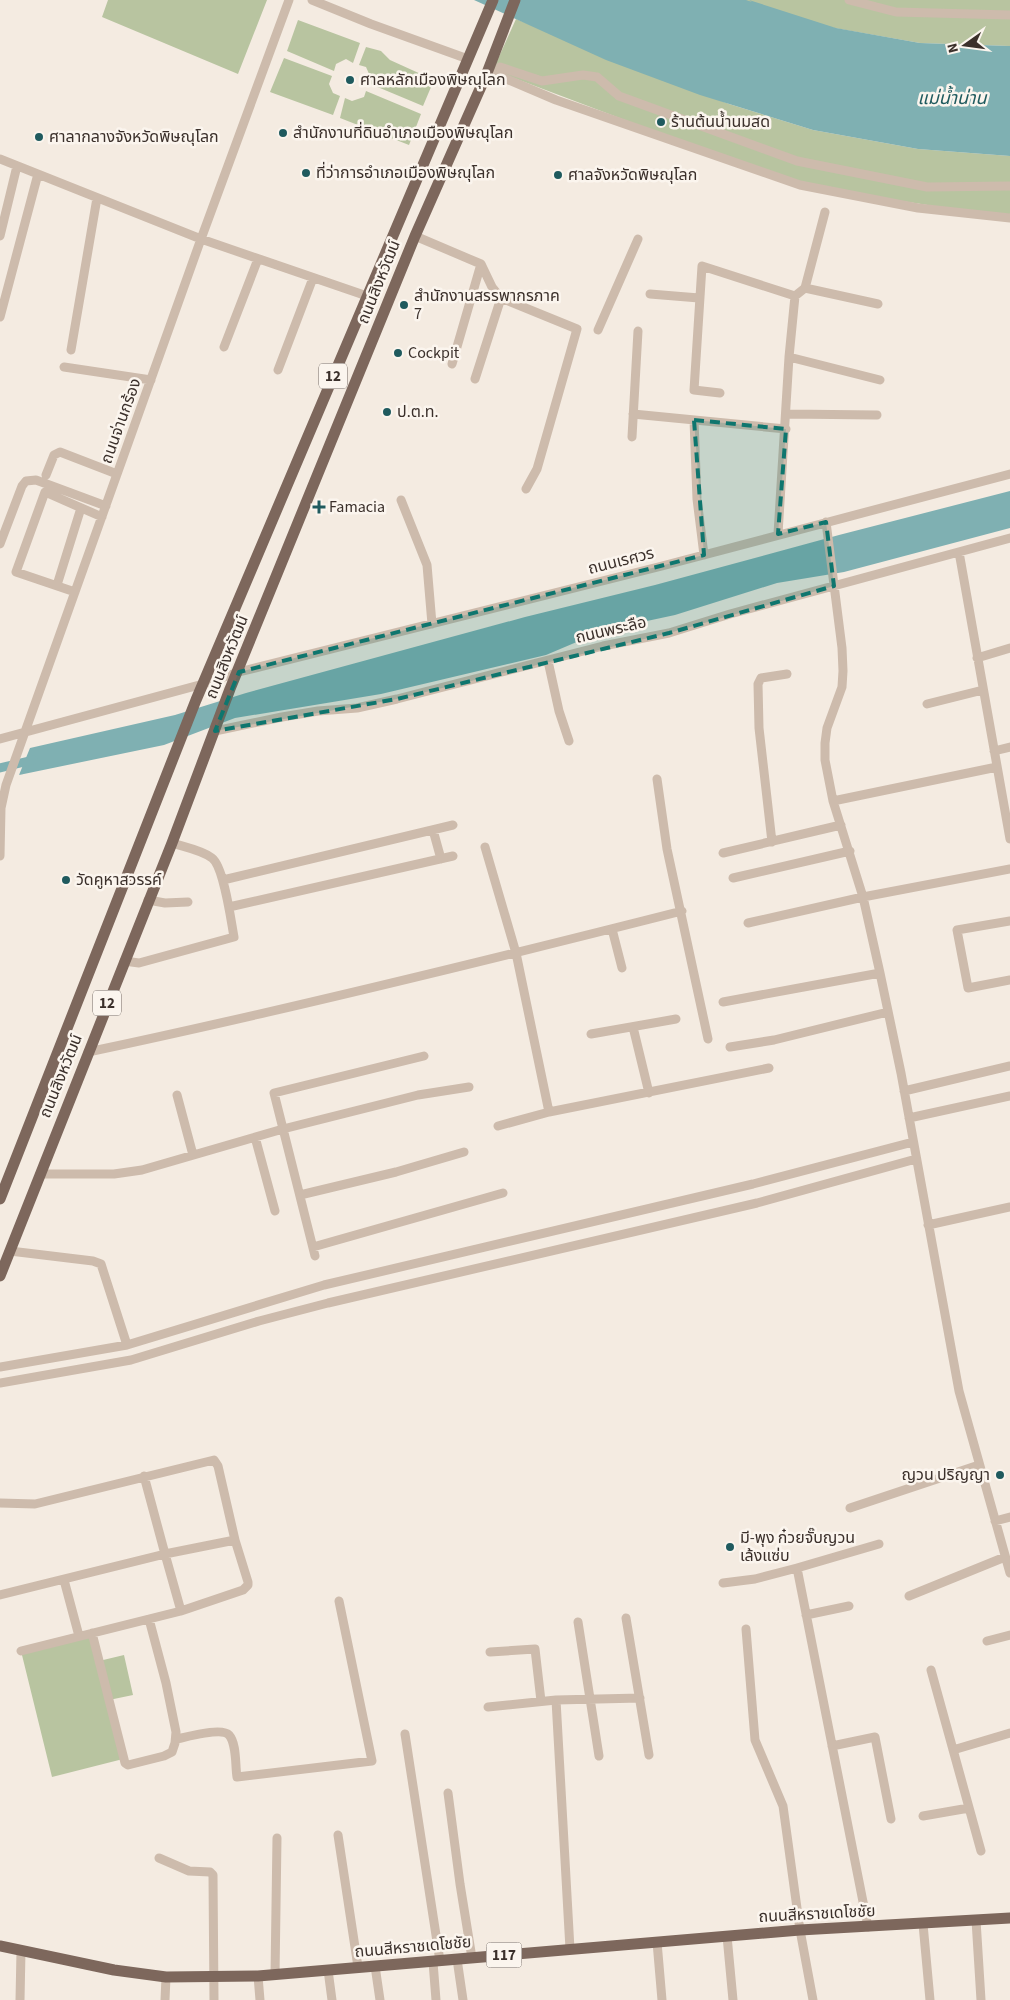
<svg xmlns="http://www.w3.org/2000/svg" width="1010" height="2000" font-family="'Source Sans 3','Noto Sans Thai',sans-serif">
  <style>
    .green { fill: #b8c4a0 }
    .water { fill: #7fb0b2 }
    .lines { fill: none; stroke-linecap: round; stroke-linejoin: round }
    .canal { stroke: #7fb0b2; stroke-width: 9 }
    .minor { stroke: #cdbbac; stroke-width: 9 }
    .major { stroke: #7d675c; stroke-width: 11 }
    .marked { fill: #0f766e; fill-opacity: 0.2; stroke: #0f766e; stroke-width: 4; stroke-dasharray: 10 6; stroke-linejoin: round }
    .poi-dot { fill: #1f5a5e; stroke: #fbf5ee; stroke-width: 2 }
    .labels { text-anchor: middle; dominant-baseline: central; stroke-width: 5; stroke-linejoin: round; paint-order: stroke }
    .shield { fill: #fbf5ee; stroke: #756b66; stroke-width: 1 }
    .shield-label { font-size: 15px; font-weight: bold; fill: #3b302b }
    .poi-label { font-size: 16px; fill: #3b302b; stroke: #fbf5ee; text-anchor: start }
    .street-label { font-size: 16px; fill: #3b302b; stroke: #fbf5ee }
    .water-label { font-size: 18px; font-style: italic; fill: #1f5a5e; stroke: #fbf5ee }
  </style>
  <rect width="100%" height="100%" fill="#f4ebe1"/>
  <path class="green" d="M108,0h159l-29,74 -136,-57z
    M729,0h281v46l-90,-3 -97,-17z
    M516,19l213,85 84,26 105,19 92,7v62l-210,-33 -96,-35 -211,-80z
    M298,20l62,23 -7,20 -7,-4 -10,5 -2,7 -47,-20z
    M366,47l15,4 9,9 44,20 -11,26 -55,-23 2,-7 -4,-9 -7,-2z
    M284,58l48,18 -3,8 4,9 7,3 -7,19 -63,-23z
    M366,91l55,23 -12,31 -69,-27 5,-20 7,3 12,-4z
    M92,1633l7,28 25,-6 9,40 -24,5 14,59 -71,18 -31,-126z"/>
  <path class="water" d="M474,0h272l6,2 -3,-2 87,28 84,15 90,3v110l-92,-7 -105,-19 -113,-35 -94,-35z
    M1010,491v37l-166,44 -67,11 -102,32 -70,15 -59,25 -165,39 -146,24 -71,27 -145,30 11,-27 145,-33 71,-22 279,-76 130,-32 184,-50z"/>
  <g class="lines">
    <path class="canal" d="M0,768l33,-8"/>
    <path class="minor" d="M312,0l59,24 97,35
      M849,0l47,12 114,3
      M487,73l10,2 59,25 244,85 118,23 92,10
      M497,75l3,-8 42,14 41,-6 14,2 22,19 178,65 130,26 83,-1
      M0,159l201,80 166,57
      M0,236l17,-70
      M415,236l66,28 11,23 9,11 76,31 -40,140 -11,20
      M805,288l73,16
      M650,294l49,4
      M0,317l38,-143
      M598,330l40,-91
      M224,347l34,-88
      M71,350l26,-152
      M789,357l91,23
      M452,364l29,-100
      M64,367l87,13
      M278,370l35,-92
      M475,379l26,-81
      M720,393l-26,-3 8,-124 93,30
      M633,414l153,15
      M787,414l90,1
      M694,420l3,79 7,56
      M632,437l6,-106
      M46,475l8,-20 6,-3 57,22
      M401,500l26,65 5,59
      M826,522l16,126 1,23 -1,16 -15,41 -2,15v17l8,41 30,96 17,76 21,100 58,318 51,182
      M778,534l11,-177 6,-61 10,-8 20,-76
      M0,544l22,-58 4,-5 10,-1 70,26
      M959,552l51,287
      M57,585l24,-77
      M75,592l-59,-20 29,-80 57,25
      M977,658l33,-10
      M548,661l11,50 10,30
      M927,704l56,-14
      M215,731l67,-14 36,-6 39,-3 40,-9 206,-53 66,-13 61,-19 280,-76
      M0,739l203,-55 36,-12 423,-106 348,-92
      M994,751l16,-4
      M657,779l10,70 41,190
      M833,801l164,-34
      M433,830l8,29
      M772,842l-13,-114 -1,-44 3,-6 26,-4
      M485,847l31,106 33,159
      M723,853l118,-28
      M0,856l1,-48 5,-23 195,-546 88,-239
      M733,878l117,-27
      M223,880l230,-55
      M148,900l17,3 23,-1
      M229,907l224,-51
      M1010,921l-53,9 11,58 42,-8
      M748,923l115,-26 147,-28
      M612,929l10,39
      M124,961l15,2 95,-26c-3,-16 -10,-70 -22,-79 -10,-8 -28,-11 -40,-15
      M723,1002l157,-29
      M633,1027l16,66
      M591,1034l85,-15
      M730,1047l44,-7 114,-28
      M88,1052c199,-42 397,-91 594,-141
      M904,1091l106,-25
      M177,1095l16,60
      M909,1118l101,-22
      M498,1126l51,-14 220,-44
      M255,1137l20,74
      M40,1174h74l28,-4 141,-41 135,-34 51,-8
      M300,1195l96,-23 68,-20
      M928,1225l82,-18
      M313,1247l190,-54
      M10,1251l83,10 8,3 26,81
      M315,1256l-41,-163 150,-37
      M0,1367l127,-22 197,-60 429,-101 160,-42
      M0,1383l131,-23 128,-39 69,-18 429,-100 159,-44
      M0,1503l35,1 179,-44 4,6 17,74 13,42v3l-5,5 -62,21 -160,40
      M850,1508l129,-43
      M995,1521l15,-4
      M64,1580l15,56
      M723,1583l32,-4 42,-11
      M0,1595l165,-41 -21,-78
      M909,1596l96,-39
      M181,1611l-16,-57 70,-14
      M806,1615l43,-9
      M626,1618l23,137
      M578,1622l21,134
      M746,1629l9,111 28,66 17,124 13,70
      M92,1633l33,130 3,2 36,-9 8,-4 3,-9 1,-11 -10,-49 -17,-64
      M987,1641l23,-6
      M490,1652l45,-3 6,52
      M931,1670l50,181
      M556,1700l14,249
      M488,1707l68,-7 84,-2
      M405,1734l35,227
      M176,1739c11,-2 46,-12 53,-4 8,9 6,30 8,42l135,-16 -33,-160
      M832,1746l43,-9 16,82
      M953,1750l57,-17
      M448,1793l12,91 12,74
      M923,1816l46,-8
      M338,1835l20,132
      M159,1858l30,13 21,1 3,3 1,125
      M976,1920l5,80
      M923,1924l7,76
      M868,1927l-71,-359 82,-24
      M727,1936l6,64
      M657,1942l5,58
      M457,1959l6,41
      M433,1962l3,38
      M375,1966l5,34
      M328,1970l4,30
      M275,1975l2,-137
      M258,1976l2,24
      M20,2000l1,-49
      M165,2000l1,-23"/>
    <path class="major" d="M0,1199l196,-499 297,-700
      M0,1276l172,-433 58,-154 185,-453 72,-163 28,-73
      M0,1946l114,24 52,7 92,-1 542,-46 210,-12"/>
  </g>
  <path class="marked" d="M694,420l92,9 -8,105 48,-12 8,64 -165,47 -272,66 -182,32 24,-59 465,-117z"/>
  <g class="poi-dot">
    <circle cx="350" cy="80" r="5"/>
    <circle cx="661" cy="122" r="5"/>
    <circle cx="283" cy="133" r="5"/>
    <circle cx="39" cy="137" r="5"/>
    <circle cx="306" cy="173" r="5"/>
    <circle cx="558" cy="175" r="5"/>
    <circle cx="404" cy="305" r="5"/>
    <circle cx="398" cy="353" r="5"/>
    <circle cx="387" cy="412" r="5"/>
    <path d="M316.5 499.5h5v5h5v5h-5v5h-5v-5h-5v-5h5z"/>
    <circle cx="66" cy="880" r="5"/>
    <circle cx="1000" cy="1475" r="5"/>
    <circle cx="730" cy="1547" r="5"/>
  </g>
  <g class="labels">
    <g class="shield">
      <rect x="319" y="363.5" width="28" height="25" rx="4"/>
      <rect x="93" y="990.5" width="28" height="25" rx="4"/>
      <rect x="486.5" y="1942.5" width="35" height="25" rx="4"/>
    </g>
    <g class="shield-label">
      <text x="333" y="376">12</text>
      <text x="107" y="1003">12</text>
      <text x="504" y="1955">117</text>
    </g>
    <g class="poi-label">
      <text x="360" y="80">ศาลหลักเมืองพิษณุโลก</text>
      <text x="671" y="122">ร้านต้นน้ำนมสด</text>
      <text x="293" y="133">สำนักงานที่ดินอำเภอเมืองพิษณุโลก</text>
      <text x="49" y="137">ศาลากลางจังหวัดพิษณุโลก</text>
      <text x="316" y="173">ที่ว่าการอำเภอเมืองพิษณุโลก</text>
      <text x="568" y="175">ศาลจังหวัดพิษณุโลก</text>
      <text x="414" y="296">สำนักงานสรรพากรภาค<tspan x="414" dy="18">7</tspan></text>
      <text x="408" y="353">Cockpit</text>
      <text x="397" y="412">ป.ต.ท.</text>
      <text x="329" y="507">Famacia</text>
      <text x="76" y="880">วัดคูหาสวรรค์</text>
      <text x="990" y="1475" text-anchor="end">ญวน ปริญญา</text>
      <text x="740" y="1538">มี-พุง ก๋วยจั๊บญวน<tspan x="740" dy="18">เล้งแซ่บ</tspan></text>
    </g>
    <g class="street-label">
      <text transform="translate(379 282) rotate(-68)">ถนนสิงหวัฒน์</text>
      <text transform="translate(121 421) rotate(-70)">ถนนจ่านกร้อง</text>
      <text transform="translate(621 561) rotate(-14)">ถนนเรศวร</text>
      <text transform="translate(611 630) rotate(-13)">ถนนพระลือ</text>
      <text transform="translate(227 657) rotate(-68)">ถนนสิงหวัฒน์</text>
      <text transform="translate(61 1076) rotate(-68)">ถนนสิงหวัฒน์</text>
      <text transform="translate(817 1914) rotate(-3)">ถนนสีหราชเดโชชัย</text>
      <text transform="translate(413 1947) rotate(-5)">ถนนสีหราชเดโชชัย</text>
    </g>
    <g class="water-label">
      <text x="952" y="98">แม่น้ำน่าน</text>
    </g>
  </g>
  <g transform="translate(965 45) rotate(256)" stroke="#fbf5ee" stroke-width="4" paint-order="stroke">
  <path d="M0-4L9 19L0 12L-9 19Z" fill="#3b302b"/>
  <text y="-8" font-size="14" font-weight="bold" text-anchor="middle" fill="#3b302b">N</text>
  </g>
</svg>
